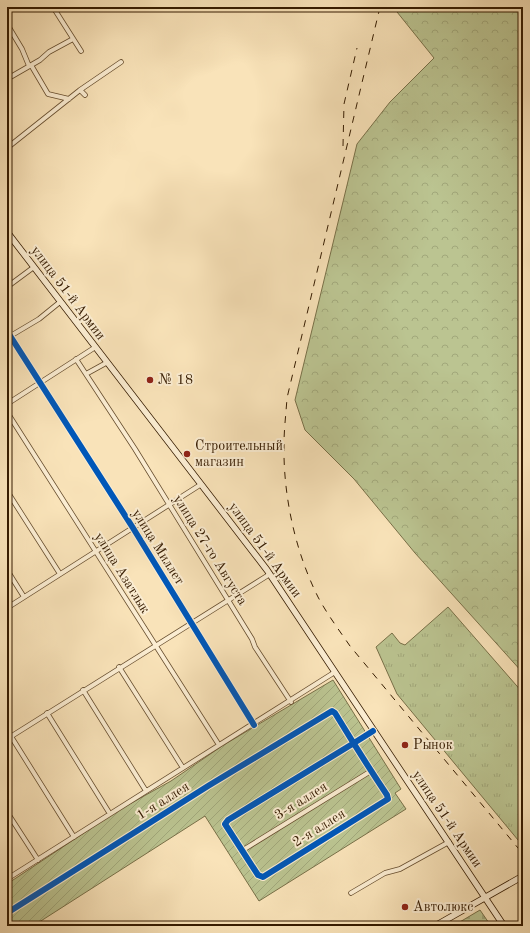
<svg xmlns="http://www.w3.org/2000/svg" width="530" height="933" font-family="'Old Standard TT',serif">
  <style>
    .grass { fill: url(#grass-tufts); stroke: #787048 }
    .forest { fill: url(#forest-crowns); stroke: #787048 }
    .cemetery { fill: url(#cemetery-stones); stroke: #787048 }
    .garden { fill: url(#garden-furrows); stroke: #787048 }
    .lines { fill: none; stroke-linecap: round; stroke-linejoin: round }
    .street-casing { stroke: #664d2e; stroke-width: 5.5 }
    .secondary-casing { stroke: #351b00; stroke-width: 7 }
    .street { stroke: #fbedd2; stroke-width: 4 }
    .secondary { stroke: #fbedd2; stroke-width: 5.5 }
    .rail { stroke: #351b00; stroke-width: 1; stroke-dasharray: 7 7; stroke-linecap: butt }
    .cycleway-casing { stroke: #fbedd2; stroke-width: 8 }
    .cycleway { stroke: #0057b8; stroke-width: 6 }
    .poi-dot { fill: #8f2418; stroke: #fbedd2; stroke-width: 1.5 }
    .labels { text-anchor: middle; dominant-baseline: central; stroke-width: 4; stroke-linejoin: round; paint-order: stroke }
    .street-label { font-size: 14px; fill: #351b00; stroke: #fbedd2 }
    .poi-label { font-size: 14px; fill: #351b00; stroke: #fbedd2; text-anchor: start }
  </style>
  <defs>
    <pattern id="grass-tufts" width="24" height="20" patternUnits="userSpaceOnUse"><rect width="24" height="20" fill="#bbc491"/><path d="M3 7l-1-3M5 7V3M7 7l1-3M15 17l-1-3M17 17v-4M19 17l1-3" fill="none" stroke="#a1a87b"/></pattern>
    <pattern id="forest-crowns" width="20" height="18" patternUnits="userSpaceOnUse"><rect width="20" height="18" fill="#bbc491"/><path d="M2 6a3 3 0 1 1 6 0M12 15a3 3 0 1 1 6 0" fill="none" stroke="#a1a87b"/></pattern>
    <pattern id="cemetery-stones" width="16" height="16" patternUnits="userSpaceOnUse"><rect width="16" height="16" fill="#bbc491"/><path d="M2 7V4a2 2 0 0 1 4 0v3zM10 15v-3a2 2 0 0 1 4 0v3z" fill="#a1a87b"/></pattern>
    <pattern id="garden-furrows" width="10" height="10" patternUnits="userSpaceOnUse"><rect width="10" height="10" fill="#bbc491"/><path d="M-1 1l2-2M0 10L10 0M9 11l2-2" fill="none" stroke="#a1a87b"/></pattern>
  </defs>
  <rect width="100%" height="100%" fill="#f9e3b9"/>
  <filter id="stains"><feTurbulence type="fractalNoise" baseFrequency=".005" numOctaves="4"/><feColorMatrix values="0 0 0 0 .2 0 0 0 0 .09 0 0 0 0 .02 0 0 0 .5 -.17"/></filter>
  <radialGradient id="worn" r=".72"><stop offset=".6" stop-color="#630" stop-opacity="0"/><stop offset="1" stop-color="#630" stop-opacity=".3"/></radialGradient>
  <path class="grass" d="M280,569l10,12 -5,6 -11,-14z
    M448,607l75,86v153l-126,-152 -21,-47 16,-14 8,10 5,2z"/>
  <path class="forest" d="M393,7h130v666l-108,-120 -61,-74 -49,-49 -10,-30 62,-256 33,-42 44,-44z"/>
  <path class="cemetery" d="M480,910l11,16h-38z"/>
  <path class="garden" d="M333,680l68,109 -6,4 11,16 -147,92 -54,-85 -172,110h-26v-42l110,-73 54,-30 51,-35z"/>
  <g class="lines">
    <defs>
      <path id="street" d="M53,7l28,44
        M7,24l15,25 7,17
        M31,65l17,29 21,5
        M7,79l33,-19 9,-8 24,-13
        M80,90l41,-28
        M7,148l73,-58 5,5
        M7,287l27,-20
        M7,331l126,197 121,197
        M7,338l32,-19 21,-17
        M76,359l59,90 117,190 3,8 36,55
        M86,374l20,-11
        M7,404l87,-56
        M7,412l212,333
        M7,491l53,83
        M7,570l17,27
        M7,608l193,-123
        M119,667l64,101
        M83,690l63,101
        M47,713l63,101
        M7,730l67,107
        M7,739l263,-165
        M7,812l31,48
        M243,850l128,-79
        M7,879l328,-207
        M351,893l34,-20 15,-4 49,-27
        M7,913l201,-127 124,-75 3,2c17,28 34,55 52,82l1,4 -125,78 -5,-2 -33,-51 3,-4 126,-77 19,-12"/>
      <path id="secondary" d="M7,232l260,338 237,356
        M435,926l88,-50"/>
    </defs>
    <use href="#street" class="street-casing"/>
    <use href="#secondary" class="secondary-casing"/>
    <use href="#street" class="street"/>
    <use href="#secondary" class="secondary"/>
    <path class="rail" d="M380,7l-93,391c-1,16 -3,31 -3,46 -1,51 11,107 34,153 9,17 21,33 32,49l173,208
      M343,146l1,-42 13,-56"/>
    <defs>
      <path id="cycleway" d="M7,331l126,197 121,197
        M7,913l201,-127 124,-75 3,2c17,28 34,55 52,82l1,4 -125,78 -5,-2 -33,-51 3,-4 126,-77 19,-12"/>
    </defs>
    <use href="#cycleway" class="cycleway-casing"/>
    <use href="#cycleway" class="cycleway"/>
  </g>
  <g class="poi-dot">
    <circle cx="150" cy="380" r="4"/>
    <circle cx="187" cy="454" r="4"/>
    <circle cx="405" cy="745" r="4"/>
    <circle cx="405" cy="907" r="4"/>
  </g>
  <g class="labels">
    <g class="street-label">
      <text transform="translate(68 293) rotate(53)">улица 51-й Армии</text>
      <text transform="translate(158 547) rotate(58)">улица Миллет</text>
      <text transform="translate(210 550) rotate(58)">улица 27-го Августа</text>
      <text transform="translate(265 550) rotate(54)">улица 51-й Армии</text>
      <text transform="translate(122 573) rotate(58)">улица Азатлык</text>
      <text transform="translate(163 801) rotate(-32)">1-я аллея</text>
      <text transform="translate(301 801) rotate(-32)">3-я аллея</text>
      <text transform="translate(447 819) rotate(56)">улица 51-й Армии</text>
      <text transform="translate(319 828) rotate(-32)">2-я аллея</text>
    </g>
    <g class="poi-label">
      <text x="158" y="380">№ 18</text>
      <text x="195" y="446">Строительный<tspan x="195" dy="16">магазин</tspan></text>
      <text x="413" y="745">Рынок</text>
      <text x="413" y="907">Автолюкс</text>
    </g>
  </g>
  <rect width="530" height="933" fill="none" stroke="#f9e3b9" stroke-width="24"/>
  <rect x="8" y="8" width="514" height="917" fill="none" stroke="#351b00" stroke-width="2"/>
  <rect x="12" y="12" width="506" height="909" fill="none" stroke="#351b00"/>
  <rect width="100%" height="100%" filter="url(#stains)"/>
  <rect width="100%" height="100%" fill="url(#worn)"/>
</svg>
